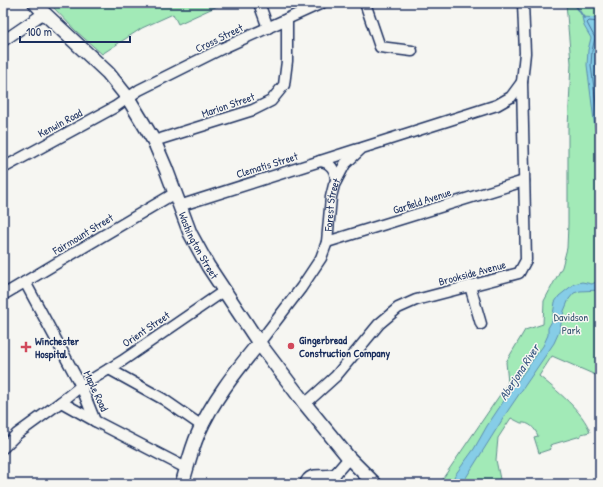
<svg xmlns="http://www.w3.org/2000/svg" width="603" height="487" font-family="'Patrick Hand',sans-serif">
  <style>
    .green { fill: #a2eab7; stroke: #5e8c8a }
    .water { fill: #86cde7; stroke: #5b8eb0 }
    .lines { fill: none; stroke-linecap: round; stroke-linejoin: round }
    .shore { stroke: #466e95; stroke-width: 1 }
    .stream { stroke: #5b8eb0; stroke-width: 2 }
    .minor-casing { stroke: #1b2f5e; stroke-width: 13 }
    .major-casing { stroke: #1b2f5e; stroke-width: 16 }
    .minor { stroke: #f6f6f2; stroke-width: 10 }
    .major { stroke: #f6f6f2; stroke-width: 13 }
    .poi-dot { fill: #d1495b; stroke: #f6f6f2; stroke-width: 1.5 }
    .labels { text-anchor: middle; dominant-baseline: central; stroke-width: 3; stroke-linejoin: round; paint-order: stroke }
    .street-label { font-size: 11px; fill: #1b2f5e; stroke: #f6f6f2 }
    .park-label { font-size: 11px; fill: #365470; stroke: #f6f6f2 }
    .poi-label { font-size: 11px; font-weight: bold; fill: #1b2f5e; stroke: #f6f6f2; text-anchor: start }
    .water-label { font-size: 12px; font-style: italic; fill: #365680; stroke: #f6f6f2 }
  </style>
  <rect width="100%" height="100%" fill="#f6f6f2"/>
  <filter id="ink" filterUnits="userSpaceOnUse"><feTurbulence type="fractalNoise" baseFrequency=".025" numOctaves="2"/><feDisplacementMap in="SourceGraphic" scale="8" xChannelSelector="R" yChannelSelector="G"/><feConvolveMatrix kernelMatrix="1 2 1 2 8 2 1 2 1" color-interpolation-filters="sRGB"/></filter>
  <g filter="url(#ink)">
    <path class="green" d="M49,3h175l-46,21 -5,-10 -31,14 -40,26 -26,-23z
      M566,3h34v374l-48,-21 -13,20c16,13 45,36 51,56l-9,2v2l-31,9 1,4 -12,4 -5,-16 4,-1c-3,-8 -9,-14 -17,-13l-10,-5 -13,20 -2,22 4,19 -6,5h-55l69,-101 -2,-21 19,-32 18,-6 1,-23 18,-34 5,-19 1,-24v-96l3,-65z"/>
    <path class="water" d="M582,17l18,1v126l-4,-10 -2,-13 -7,-56 1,-15 3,-12 -7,-12z
      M600,280v10l-20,1 -6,2 -5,6 -5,12 -5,21 -5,11 -45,66 -47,75h-11l4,-9 19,-26 13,-23 24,-36 32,-44 5,-11v-7l4,-7 3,-19 4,-6 15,-12 8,-2 10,2z"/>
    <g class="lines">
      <path class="shore" d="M600,22l-11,-1 -2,2 8,15 -3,13 -1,14 9,69
        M600,27l-4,2 4,8 -3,14 -1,13 4,34"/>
      <path class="stream" d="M574,3l10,15"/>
      <defs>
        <g id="minor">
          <path d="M259,3l9,25"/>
          <path d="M365,3l15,44 32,4"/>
          <path d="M3,41l41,-28"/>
          <path d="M154,141l99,-31 18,-9 13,-16 3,-24v-42"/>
          <path d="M320,161c10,1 16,9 16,20"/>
          <path d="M3,168l112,-61 24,-17 84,-42 99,-45"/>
          <path d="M179,206l179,-57"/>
          <path d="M327,242l197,-61"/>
          <path d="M25,282l56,104 14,35 91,47"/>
          <path d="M470,286l11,38"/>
          <path d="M3,295l172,-102"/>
          <path id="s1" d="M259,343l42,-55 20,-30 6,-16 4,-45 3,-12 11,-21 17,-16 135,-43 14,-8 11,-15"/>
          <path d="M109,369l54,30 39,27"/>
          <path d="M61,402l20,-16 41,-25 102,-70"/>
          <path d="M305,404l31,-28 43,-52 19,-16 18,-8 103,-27 7,-13 -4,-178 3,-29 -2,-50"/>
          <path d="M3,448l14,-14 44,-32 34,19"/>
          <path d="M305,484c5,-15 19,-5 31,-11"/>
          <path d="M330,484l6,-11 13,-15"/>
        </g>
        <g id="major">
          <path id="s2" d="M35,3l9,10 64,60 20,25 26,43 12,28 24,64 18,33 51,77 46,61 44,54 26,26"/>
          <path d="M182,484c5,-16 9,-34 16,-50 14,-33 38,-63 61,-91"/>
        </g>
      </defs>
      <use href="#minor" class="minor-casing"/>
      <use href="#major" class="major-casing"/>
      <use href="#minor" class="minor"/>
      <use href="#major" class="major"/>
    </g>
  </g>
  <g class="poi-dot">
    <circle cx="291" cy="346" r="4"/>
    <path d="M24 341h4v4h4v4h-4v4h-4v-4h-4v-4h4z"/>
  </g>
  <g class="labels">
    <g class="street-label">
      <text transform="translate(219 38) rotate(-26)">Cross Street</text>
      <text transform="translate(228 105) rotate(-19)">Marion Street</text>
      <text transform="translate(60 123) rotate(-28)">Kenwin Road</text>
      <text transform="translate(267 165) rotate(-17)">Clematis Street</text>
      <text transform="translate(422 201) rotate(-18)">Garfield Avenue</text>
      <text stroke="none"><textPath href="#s1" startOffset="160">Forest Street</textPath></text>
      <text transform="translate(83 234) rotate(-31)">Fairmount Street</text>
      <text stroke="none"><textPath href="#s2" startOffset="297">Washington Street</textPath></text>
      <text transform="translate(472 273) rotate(-15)">Brookside Avenue</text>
      <text transform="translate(146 329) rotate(-34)">Orient Street</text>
      <text transform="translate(96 391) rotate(65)">Maple Road</text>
    </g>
    <g class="park-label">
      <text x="571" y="317">Davidson<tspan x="571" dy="13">Park</tspan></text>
    </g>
    <g class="poi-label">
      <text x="299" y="340">Gingerbread<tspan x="299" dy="13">Construction Company</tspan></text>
      <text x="35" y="341">Winchester<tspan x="35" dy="13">Hospital</tspan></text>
    </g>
    <g class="water-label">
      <text transform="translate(519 372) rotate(-57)">Aberjona River</text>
    </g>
  </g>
  <rect width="603" height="487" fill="none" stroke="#f6f6f2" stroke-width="16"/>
  <rect x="8" y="8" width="587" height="471" fill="none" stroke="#1b2f5e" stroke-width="1.5" filter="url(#ink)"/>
  <path d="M20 36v6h110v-6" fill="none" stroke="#1b2f5e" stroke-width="2"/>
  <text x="26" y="36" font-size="12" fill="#1b2f5e" stroke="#f6f6f2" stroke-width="3" paint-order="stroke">100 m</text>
</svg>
